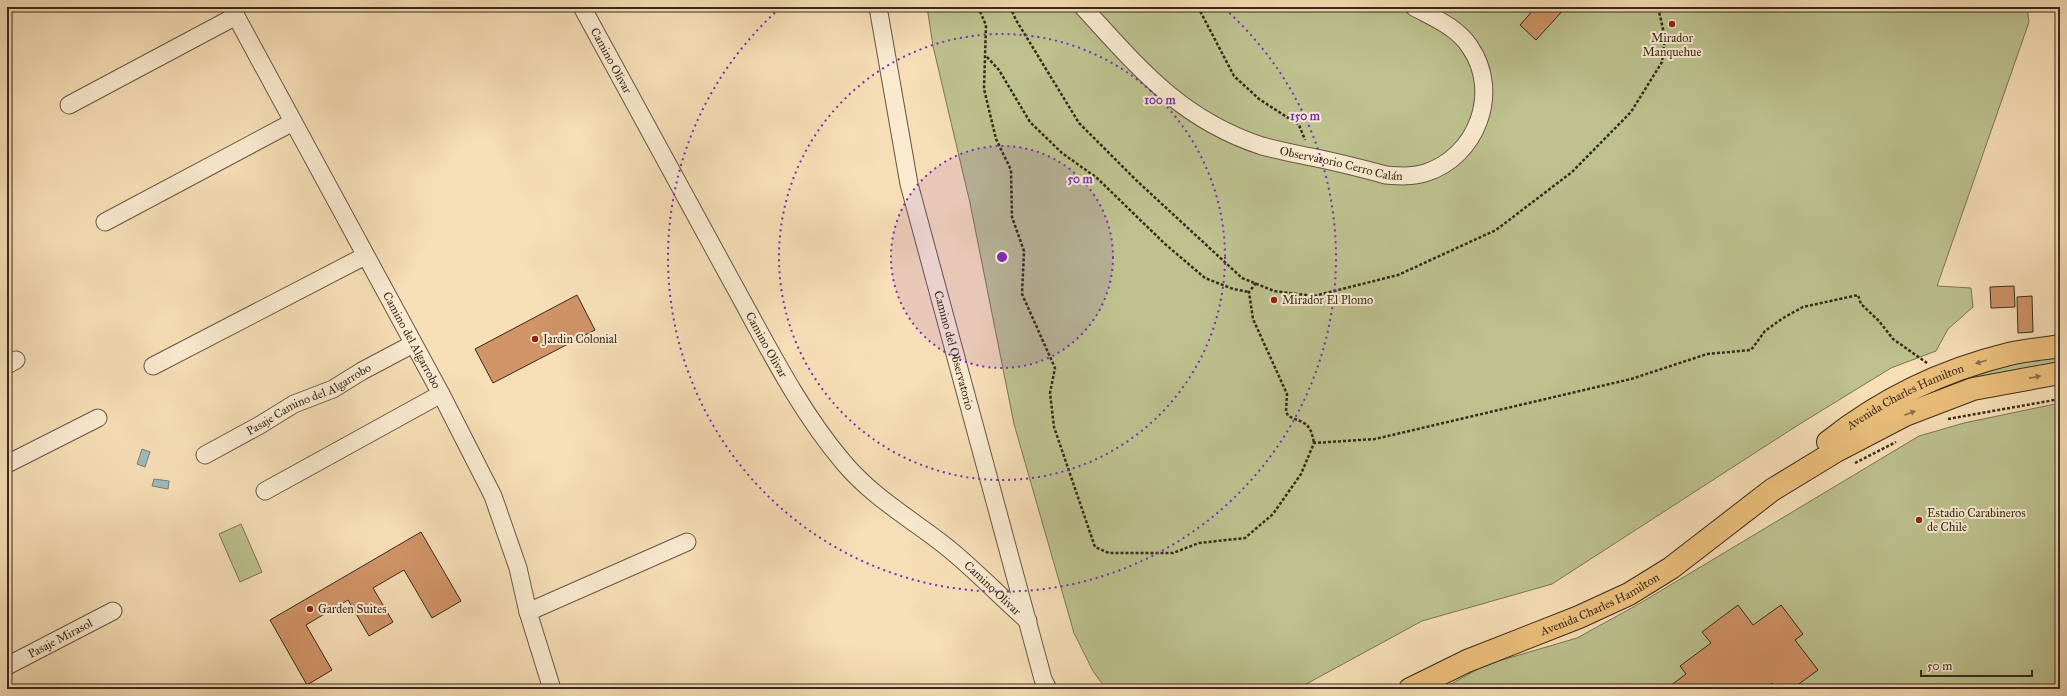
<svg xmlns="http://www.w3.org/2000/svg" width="2067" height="696" font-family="'IM FELL Great Primer',serif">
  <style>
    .green { fill: #bcc18e; stroke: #7a7554 }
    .water { fill: #a0bab8; stroke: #778079 }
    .building { fill: #d09467; stroke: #39291b }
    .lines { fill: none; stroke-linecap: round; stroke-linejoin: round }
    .minor-casing { stroke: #685642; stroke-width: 19 }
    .major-casing { stroke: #39291b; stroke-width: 24 }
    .path { stroke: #39291b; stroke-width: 2.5; stroke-dasharray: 3 2; stroke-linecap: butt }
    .minor { stroke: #f9ead0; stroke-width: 17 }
    .major { stroke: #ebbf7b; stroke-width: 22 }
    .oneway { fill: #896c46 }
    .ring { fill: none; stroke: #7b2cbf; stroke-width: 2; stroke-dasharray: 2 4 }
    .poi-dot { fill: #8f2418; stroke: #f9ead0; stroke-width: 1.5 }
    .labels { text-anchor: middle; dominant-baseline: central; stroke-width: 4; stroke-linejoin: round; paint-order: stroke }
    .poi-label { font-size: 12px; fill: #39291b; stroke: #f9ead0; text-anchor: start }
    .street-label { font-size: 12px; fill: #39291b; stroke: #f9ead0 }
    .centre { fill: #7b2cbf; stroke: #f9ead0; stroke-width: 2 }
    .ring-label { font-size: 12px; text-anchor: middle; font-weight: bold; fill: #7b2cbf; stroke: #f9ead0; stroke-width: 4; stroke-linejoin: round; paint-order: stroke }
  </style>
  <rect width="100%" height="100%" fill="#f6deb6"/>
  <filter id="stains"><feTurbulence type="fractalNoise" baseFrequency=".005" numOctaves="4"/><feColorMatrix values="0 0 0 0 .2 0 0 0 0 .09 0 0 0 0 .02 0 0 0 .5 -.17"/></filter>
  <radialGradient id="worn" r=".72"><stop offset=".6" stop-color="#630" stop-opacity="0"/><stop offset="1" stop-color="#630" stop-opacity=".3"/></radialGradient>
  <path class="green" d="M927,7h1100l2,15 -92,264 34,2 2,19 -25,22 -12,22 -45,17 -96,59 -243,157 -130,37 -125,68h-191l-13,-18 -19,-38 -60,-209 -44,-221 -37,-157z
    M2060,356v8l-95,19 -2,-3 48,-16z
    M2060,403v286h-618l43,-24 92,-27 60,-33 282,-169 45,-13z
    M241,524l21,48 -22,10 -21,-48z"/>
  <path class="water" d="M142,449l8,3 -5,15 -8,-3z
    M154,479l15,2 -1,8 -16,-3z"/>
  <path class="building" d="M1536,7h30l-30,33 -16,-15z
    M2014,286l1,21 -24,1 -1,-21z
    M577,295l18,35 -102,53 -18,-34z
    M2032,296l1,36 -15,1 -1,-36z
    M421,532l40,69 -29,17 -28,-48 -31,18 20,34 -24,14 -21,-36 -42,25 26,45 -25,15 -37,-65z
    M1738,605l15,20 28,-20 22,29 -8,6 23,30 -26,19h-16l-4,-6 -9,6h-97l20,-15 -6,-8 31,-23 -9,-11z"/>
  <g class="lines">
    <defs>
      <g id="minor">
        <path id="s1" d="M231,7l210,387 52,102 25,72 10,44 24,77"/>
        <path id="s2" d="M582,7c50,92 100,183 150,275 34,61 66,127 112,181 27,32 62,53 95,78 32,24 59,54 89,80"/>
        <path id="s3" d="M878,7l31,177 134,495 5,10"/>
        <path id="s4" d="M1083,7c56,61 97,112 179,139 15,4 29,7 44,10 27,5 54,12 80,19 13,1 26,2 39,-2 52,-16 76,-81 45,-126 -13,-20 -36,-29 -56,-40"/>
        <path d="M69,105l167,-89"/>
        <path d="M105,222l188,-100"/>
        <path d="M7,365l9,-5"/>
        <path d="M153,366l212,-110"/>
        <path id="s5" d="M205,455l55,-30 34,-21 39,-15 29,-18 51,-27"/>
        <path d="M7,464l91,-46"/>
        <path d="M265,491l176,-97"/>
        <path d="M528,612l159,-70"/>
        <path id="s6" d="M7,666l106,-55"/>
      </g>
      <g id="major">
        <path id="s7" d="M1828,442c53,-42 115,-72 181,-88 17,-4 34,-5 51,-8"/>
        <path id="s8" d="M1410,689l57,-28 112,-44 50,-23 42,-26 101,-78 64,-39 69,-36 68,-26 87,-16"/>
      </g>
    </defs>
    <use href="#minor" class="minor-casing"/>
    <use href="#major" class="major-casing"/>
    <path class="path" d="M978,7l8,18 -2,64 12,50 15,31 1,47 12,34 -2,43 33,74 -5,25 4,34 41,120 14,6h64l26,-10 46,-5 28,-24 28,-40 13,-31 61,-4 256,-60 76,-25 44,-4 14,-19 18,-13 20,-11 55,-12 3,9 18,17 14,18 34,24
      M1010,7l6,13 63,103 57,57 106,98 32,13 40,5 84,-21 98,-45 76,-58 59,-60 31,-50 3,-24 -7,-31
      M1198,7l36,69 25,23 40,26 6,15
      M987,57l12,13 31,52 32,31 35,25 68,66 40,34 28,11 16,3
      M1256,283l-7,9 4,27 34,75 -1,17 2,5c18,8 22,6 26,27
      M1948,419l112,-20
      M1855,463l41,-21"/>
    <use href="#minor" class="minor"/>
    <use href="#major" class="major"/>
  </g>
  <defs><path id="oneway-solid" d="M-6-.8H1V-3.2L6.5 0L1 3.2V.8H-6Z"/></defs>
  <g class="oneway">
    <use href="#oneway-solid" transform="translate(1981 362) rotate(164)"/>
    <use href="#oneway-solid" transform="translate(2035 377) rotate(-11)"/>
    <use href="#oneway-solid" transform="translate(1910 413) rotate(-21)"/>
  </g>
  <circle cx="1002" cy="257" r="111" fill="#7b2cbf" fill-opacity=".12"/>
  <g class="ring">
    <circle cx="1002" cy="257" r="111"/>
    <circle cx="1002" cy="257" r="223"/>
    <path d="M1225 9A334 334 0 1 1 779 9"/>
  </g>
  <g class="poi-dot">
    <circle cx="1672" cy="24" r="4"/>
    <circle cx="1274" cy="300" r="4"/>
    <circle cx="535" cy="339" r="4"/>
    <circle cx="1919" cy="520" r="4"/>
    <circle cx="310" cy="609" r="4"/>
  </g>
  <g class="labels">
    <g class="poi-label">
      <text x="1672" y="38" text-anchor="middle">Mirador<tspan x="1672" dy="14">Manquehue</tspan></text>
      <text x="1282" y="300">Mirador El Plomo</text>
      <text x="543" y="339">Jardin Colonial</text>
      <text x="1927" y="513">Estadio Carabineros<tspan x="1927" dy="14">de Chile</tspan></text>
      <text x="318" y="609">Garden Suites</text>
    </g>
    <g class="street-label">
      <text stroke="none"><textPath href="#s2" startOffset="61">Camino Olivar</textPath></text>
      <text stroke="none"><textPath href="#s4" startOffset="311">Observatorio Cerro Calán</textPath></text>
      <text stroke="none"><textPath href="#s1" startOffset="379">Camino del Algarrobo</textPath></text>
      <text stroke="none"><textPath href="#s2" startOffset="385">Camino Olivar</textPath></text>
      <text stroke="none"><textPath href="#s3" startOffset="352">Camino del Observatorio</textPath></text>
      <text stroke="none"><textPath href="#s7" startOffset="90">Avenida Charles Hamilton</textPath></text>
      <text stroke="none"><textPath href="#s5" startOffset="118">Pasaje Camino del Algarrobo</textPath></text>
      <text stroke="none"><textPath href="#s2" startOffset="721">Camino Olivar</textPath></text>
      <text stroke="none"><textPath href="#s8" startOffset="208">Avenida Charles Hamilton</textPath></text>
      <text stroke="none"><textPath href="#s6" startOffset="60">Pasaje Mirasol</textPath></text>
    </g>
  </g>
  <circle cx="1002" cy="257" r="6" class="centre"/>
  <g class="ring-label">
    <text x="1160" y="104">100 m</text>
    <text x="1305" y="120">150 m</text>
    <text x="1080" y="183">50 m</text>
  </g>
  <rect width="2067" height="696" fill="none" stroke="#f6deb6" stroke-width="24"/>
  <rect x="8" y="8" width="2051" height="680" fill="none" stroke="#39291b" stroke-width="2"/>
  <rect x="12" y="12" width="2043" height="672" fill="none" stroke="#39291b"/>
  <path d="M1921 670v6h111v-6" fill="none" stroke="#39291b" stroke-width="2"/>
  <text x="1927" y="670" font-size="12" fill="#39291b" stroke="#f9ead0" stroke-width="3" paint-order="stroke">50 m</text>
  <rect width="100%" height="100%" filter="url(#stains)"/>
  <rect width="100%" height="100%" fill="url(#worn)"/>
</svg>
